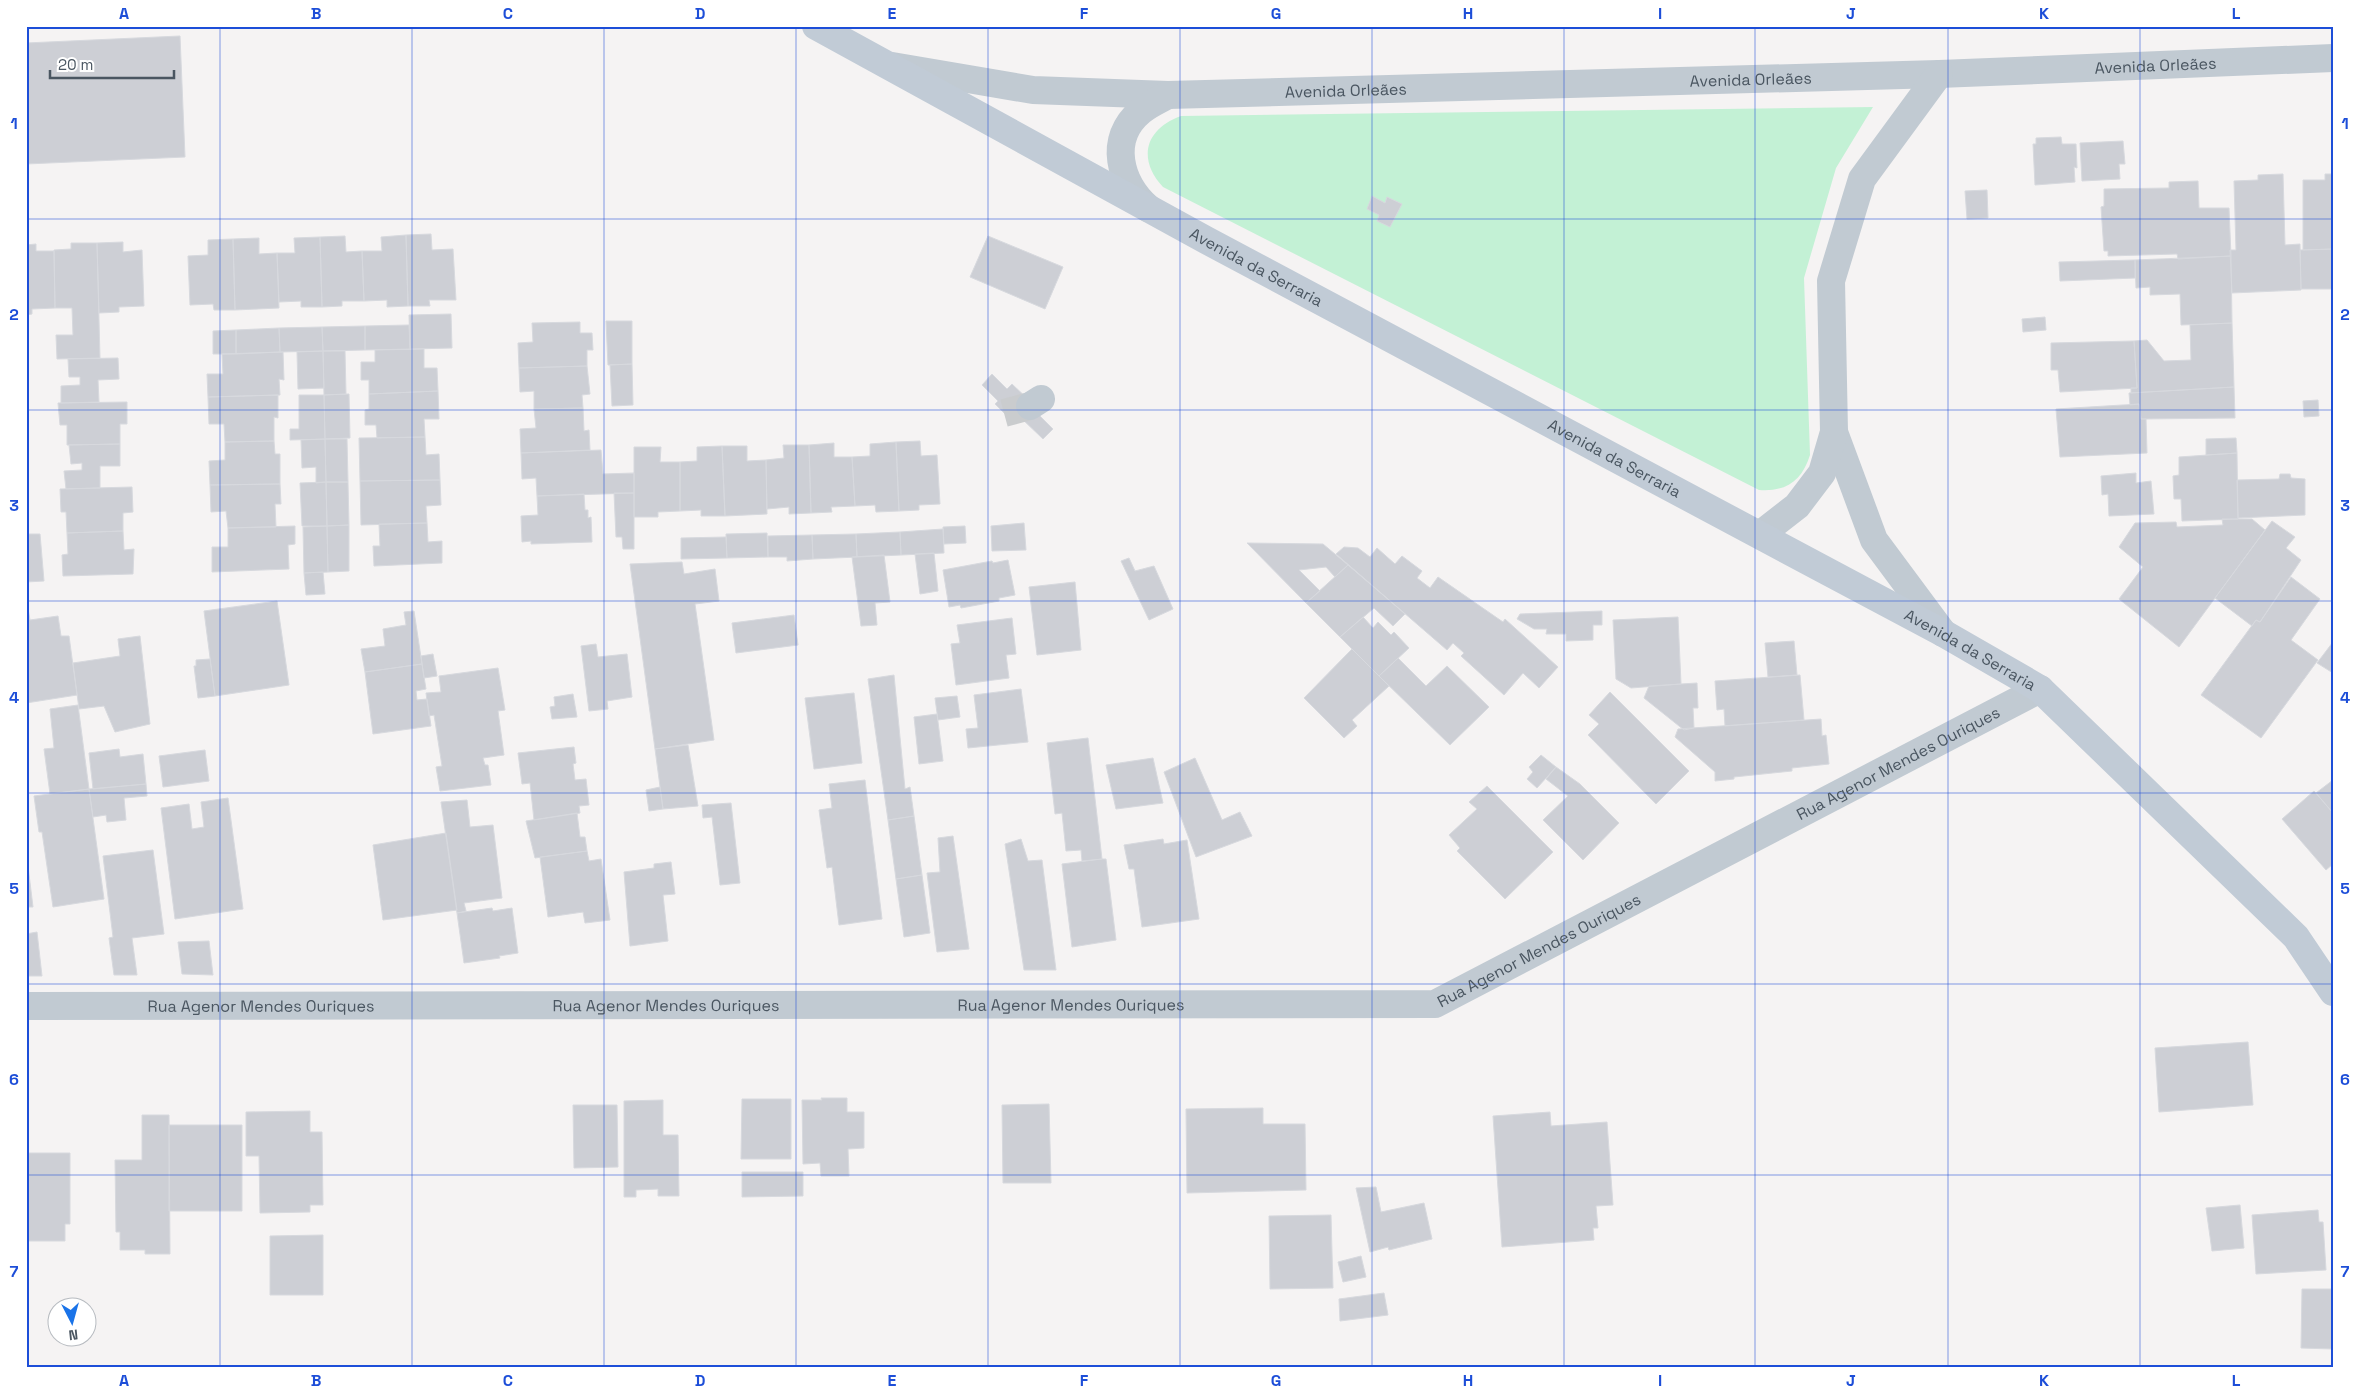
<svg xmlns="http://www.w3.org/2000/svg" width="2359" height="1394" font-family="'Space Grotesk',sans-serif">
  <style>
    .green { fill: #c3f1d5 }
    .building { fill: #cdcfd5; stroke: #d7d9de }
    .lines { fill: none; stroke-linecap: round; stroke-linejoin: round }
    .minor-tunnel { stroke: #caccce; stroke-width: 28; stroke-dasharray: 28 14; stroke-linecap: butt }
    .minor { stroke: #c1cad2; stroke-width: 28 }
    .tertiary { stroke: #c1cad2; stroke-width: 28 }
    .secondary { stroke: #c1cbd6; stroke-width: 28 }
    .grid { fill: none; stroke: #1d4ed8; stroke-width: 1; stroke-opacity: 0.55 }
    .labels { text-anchor: middle; dominant-baseline: central; stroke-width: 4.5; stroke-linejoin: round; paint-order: stroke }
    .street-label { font-size: 16px; fill: #4a5661; stroke: #fff }
    .neatline { fill: none; stroke: #1d4ed8; stroke-width: 2 }
    .grid-label { font-size: 16px; text-anchor: middle; font-weight: bold; fill: #1d4ed8 }
  </style>
  <rect width="100%" height="100%" fill="#f5f3f3"/>
  <path class="green" d="M1873,107l-37,61 -32,110 6,177c-8,26 -24,37 -51,35l-596,-303c-26,-28 -18,-58 18,-71z"/>
  <path class="building" d="M180,36l5,121 -159,7v-121z
    M2061,137l1,7h14l1,24 -3,-1 1,15 -40,3 -2,-41h3v-6z
    M2123,141l2,23h-6l1,15 -38,2 -2,-38z
    M2283,174l2,71 15,-1 1,46 -69,3 -2,-43h6l-2,-69 24,-1v-5z
    M2325,174h8v75l-30,1v-70h22z
    M2198,181l1,27h30l2,48 -53,3 -1,-5 -69,2v-5h-4l-3,-44 3,-1v-17l65,-1v-6z
    M1987,190l1,28 -21,1 -2,-28z
    M1372,196l13,7 2,-6 15,7 -12,23 -13,-6 2,-6 -12,-6z
    M431,234l1,16 21,-1 3,51h-27l1,6h-22l-2,-71z
    M406,235l2,71 -21,1v-7l-23,1 -2,-50h20l-1,-14z
    M345,236l1,16 16,-1 2,50h-22v5l-20,1 -2,-70z
    M988,236l75,31 -18,42 -75,-32z
    M320,237l2,70h-21v-6l-22,1 -2,-49h18l-1,-15z
    M259,238v16l18,-1 2,55 -44,2 -2,-71z
    M233,239l2,71h-21l-1,-6 -23,1 -2,-49 20,-1v-15z
    M123,242v10l19,-2 2,56 -25,1v5l-20,1 -2,-70z
    M71,243h26l3,115 -43,1 -1,-24h17l-1,-27h-17l-1,-58 17,-1z
    M36,244v7h18l1,57 -23,1v5l-6,1v-70z
    M2333,249v40h-32l-1,-39z
    M2231,256l1,67 -51,2 -1,-31 -30,1v-8l-14,1 -1,-28z
    M2135,260v18l-75,3 -1,-19z
    M451,314l1,34 -42,1 -1,-34z
    M2045,317l1,13 -23,2 -1,-13z
    M606,321h26v43l-24,1z
    M580,322v11h12l1,17h-6v16l-68,2 -1,-25 15,-1 -1,-19z
    M2232,323l2,64 -103,6v-5h6l-3,-47 13,-1 17,21 27,-1 -1,-35z
    M409,325l1,24 -45,1v-24z
    M365,326v24l-42,1 -1,-24z
    M322,327l1,24 -43,1 -1,-24z
    M279,328l1,24 -44,2v-24z
    M236,330v24h-23v-23z
    M2134,341l3,47 -77,4 -2,-22h-7v-27z
    M424,349v19h13l1,23 -69,3v-14h-8v-18h14v-12z
    M323,351l1,37 -26,1 -1,-37z
    M323,351h22l1,43 -22,1z
    M283,352l1,28 -5,-1 1,16 -72,2 -1,-23h16l-1,-20z
    M118,358l1,21 -21,1 1,22 -38,1v-17l19,-1v-8h-11l-1,-18z
    M632,364l1,41 -21,1 -2,-41z
    M587,366l3,28 -8,1 1,13 -49,1v-18l-14,1 -1,-24z
    M992,374l15,15 5,-5 19,18 -1,4 23,23 -10,10 -24,-23 -6,6 -18,-18 3,-3 -16,-16z
    M2234,387l1,31 -94,1 -2,-15 -9,1 -1,-12z
    M438,391l1,28h-15l1,18 -48,1 -1,-13h-11v-15l4,-1v-15z
    M349,394l1,44 -25,1 -1,-44z
    M278,395v23l-4,-1v24l-49,1 -1,-18h-15l-1,-27z
    M299,395h25l1,44 -35,1v-11h9z
    M2318,400l1,16 -15,1 -1,-16z
    M127,402v22h-7v20l-53,1v-20h-7l-2,-22z
    M2139,404l2,15h5l1,34 -87,4 -4,-48z
    M583,408l1,23 5,-1 1,20 -69,3 -1,-24 16,-1 -2,-19z
    M425,437l1,18 13,-1 1,26 -80,1 -1,-43z
    M2236,438l1,15 -31,2v-16z
    M325,439h22l1,43h-22z
    M325,439l1,43 -10,1v-16l-14,1 -1,-28z
    M274,441l1,13h5v30l-70,1 -1,-24 16,-1v-18z
    M920,441l1,15 16,-1 3,49 -21,1v5l-20,1 -3,-69z
    M896,442l3,69 -23,1 -1,-7 -20,1 -3,-49 18,-1v-12z
    M834,443v14h18l3,49 -24,1 1,5 -21,1 -2,-68z
    M120,444v22h-20v22l-34,1 -2,-18 18,-1v-7l-11,1 -2,-19z
    M783,445h26l2,68 -22,1v-7l-22,2 -1,-49 18,-2z
    M722,446h25v15l19,-1 1,54 -42,2z
    M722,446l3,70h-24v-6l-21,1v-49l17,-1v-14z
    M634,447h27l-1,15h20v49l-22,1v5h-24z
    M601,450l2,24 31,-1v20l-97,3 -1,-18 -14,1 -1,-26z
    M2237,453l1,66 -56,2 -1,-22h-7l-1,-23 6,-1v-18z
    M2136,473v10l15,-2 3,33 -45,2 -1,-22 -6,1 -1,-19z
    M2280,474h10l1,4 14,1v36l-67,3 -1,-38 42,-1z
    M440,480l1,25 -15,1 1,17 -66,2 -1,-44z
    M326,482h22l1,43 -22,1z
    M326,482l1,44h-25l-2,-43z
    M280,484l1,20h-6l1,23 -48,1 -2,-17 -15,1 -1,-27z
    M132,487l1,25 -10,1v18l-56,2 -1,-21h-5l-1,-23z
    M614,493h20v56h-11l-1,-12h-6z
    M584,494l1,16h3v8l3,-1 1,25 -61,2v-3l-9,1 -1,-26 17,-1 -1,-19z
    M2222,519h30l13,11 -86,117 -60,-48 24,-32 -24,-20 16,-24 41,-1 1,5 46,-2z
    M2272,521l23,16 -9,11 15,12 -41,62 -4,-2 -4,6 -37,-28z
    M427,523l1,19 14,-1v22l-68,3 -1,-20h7l-1,-22z
    M1024,523l2,27 -34,1 -1,-25z
    M349,525v46l-21,1 -1,-46z
    M295,526v18l-7,1 1,24 -77,3v-25h16v-19z
    M327,526l1,46 -24,1 -1,-46z
    M965,526l1,17 -22,1 -1,-17z
    M943,529l1,24 -43,2 -1,-23z
    M123,531l1,19 10,-1 -1,25 -70,2 -1,-21 6,-1 -1,-21z
    M900,532l1,23 -44,2 -1,-23z
    M767,533l1,24 -41,1 -1,-24z
    M26,534h14l4,47 -18,1z
    M856,534l1,23 -44,2 -1,-24z
    M812,535l1,24 -26,2v-4h-19v-21z
    M726,537l1,21 -46,1v-21z
    M1247,543l76,1 25,21 -13,12 -9,-10 -27,3 21,21 -14,12z
    M1344,547l14,1 12,9 7,-9 18,16 7,-8 20,15 -5,7 13,10 8,-11 65,45 2,-3 53,48 -19,21 -16,-15 -19,22 -43,-39 3,-3 -11,-10 -6,7 -111,-96z
    M934,553l4,38 -18,3 -5,-40z
    M884,555l6,47 -15,1 2,22 -16,1 -9,-69z
    M1129,558l6,13 19,-5 19,43 -24,11 -28,-59z
    M1008,560l7,35 -16,3v3l-38,7 -1,-3 -11,2 -6,-37 49,-9 1,2z
    M682,562l2,12 31,-5 4,32 -24,3 19,136 -59,9 -25,-185z
    M1348,565l57,49 -12,12 -19,-18 -34,29 -34,-34z
    M323,572l2,22 -19,1 -2,-22z
    M2291,577l29,22 -29,41 27,20 -57,78 -60,-43 55,-75 4,2z
    M1075,582l6,68 -44,5 -8,-68z
    M26,597l4,23 28,-4 3,20h8l8,59 -51,8z
    M277,601l12,84 -74,11 -11,-85z
    M414,611l8,53 -57,8 -4,-23 24,-3 -2,-17 23,-4 -2,-13z
    M1602,611v14h-9v15l-27,1v-7h-20l1,-5h-13l-17,-10 3,-5z
    M794,615l4,30 -62,8 -4,-30z
    M1363,617l10,11 5,-6 13,13 3,-3 15,16 -30,28 -39,-39z
    M1678,617l3,67 -50,4 -15,-9 -3,-59z
    M1012,618l4,36 -10,1 3,23 -53,7 -5,-41 9,-1 -3,-18z
    M140,636l10,88 -35,8 -11,-26 -25,3 -6,-46 47,-7 -2,-17z
    M1794,641l3,34 -29,2 -3,-34z
    M2333,642v31l-16,-10z
    M596,644l2,13 29,-3 5,43 -25,4 1,8 -19,2 -8,-65z
    M1352,649l37,37 -37,34 5,6 -13,12 -40,-40z
    M433,654l4,22 -13,2 -3,-22z
    M1398,658l28,28 21,-20 42,41 -39,38 -71,-69z
    M210,659l5,37 -17,2 -4,-32h2v-6z
    M422,664l4,25 -10,2 1,9 10,-1 4,27 -58,8 -8,-62z
    M498,668l7,42 -7,1 6,44 -21,3 2,7h3l3,20 -51,6 -4,-24 6,-1 -8,-51 -5,1 -3,-23 15,-1 -2,-16z
    M894,675l11,114 5,-2 4,29 -26,4 -20,-141z
    M1800,675l4,45 -79,6 -1,-17 -7,1 -2,-29z
    M1697,683l1,25h-5l1,20 -10,2 -40,-32 5,-12z
    M1021,689l7,53 -60,6 -2,-19 12,-1 -4,-33z
    M1610,692l79,79 -33,33 -68,-69 11,-11 -10,-9z
    M854,693l8,70 -48,6 -9,-71z
    M573,694l4,23 -25,2 -2,-12 5,-1 -1,-9z
    M957,696l3,21 -22,3 -3,-22z
    M78,705l11,84 -39,5 -6,-45 10,-1 -4,-39z
    M937,714l6,47 -24,3 -5,-47z
    M1821,719l1,17 4,-1 3,29 -37,4v3l-58,6v2l-19,2v-9l-40,-35 3,-8z
    M1088,738l14,121 -20,2 -1,-11 -15,1 -4,-38 -7,1 -8,-71z
    M688,745l10,61 -35,3 -8,-60z
    M574,747l2,16 -3,1 2,16 11,-1 3,26 -10,1 1,7 -46,7 -4,-37 -8,1 -4,-31z
    M119,749l1,8 23,-3 3,30 -53,5 -4,-36z
    M205,750l4,31 -46,6 -4,-31z
    M1541,755l15,12 -19,21 -10,-9 6,-7 -4,-5z
    M1153,758l10,45 -47,6 -10,-44z
    M1195,758l27,62 18,-8 12,24 -56,21 -32,-85z
    M1556,767l24,17 39,39 -36,37 -40,-40 25,-24 -22,-17z
    M865,780l17,139 -43,6 -7,-58 -5,1 -8,-58 13,-2 -3,-24z
    M2333,780v33l-17,-20z
    M146,784l1,12 -23,2 2,22 -19,2 -1,-7 -13,2 -4,-28z
    M1487,786l66,66 -48,47 -48,-48 3,-3 -11,-13 28,-26 -8,-7z
    M660,787l3,22 -14,2 -3,-21z
    M89,789l15,110 -51,8 -11,-75h-3l-5,-36z
    M2314,791l19,22v51l-7,6 -44,-51z
    M228,798l15,111 -68,10 -14,-111 28,-4 3,25 12,-2 -3,-25z
    M467,800l3,27 23,-2 9,73 -38,5 2,8 -9,2 -16,-111z
    M731,803l9,80 -20,2 -8,-68 -9,1 -1,-13z
    M577,813l3,24h5l2,14 -52,7 -9,-37z
    M914,816l8,59 -26,4 -8,-59z
    M446,833l11,77 -74,10 -10,-75z
    M953,836l16,113 -32,3 -10,-79 13,-1 -2,-34z
    M1021,839l7,22 14,-1 14,110h-32l-19,-126z
    M1163,839l1,5 23,-4 12,79 -57,8 -8,-58h-5l-5,-24z
    M26,850l7,57h-7z
    M153,850l11,84 -32,4 5,37h-23l-5,-37 4,-1 -10,-81z
    M587,851l2,10 12,-2 9,61 -25,3 -2,-11 -35,5 -8,-60z
    M1102,859h4l10,81 -44,7 -10,-83z
    M671,862l4,32 -12,1 5,46 -38,5 -6,-74 30,-4v-4z
    M922,875l8,58 -26,4 -8,-58z
    M492,908l1,3 19,-3 6,45 -19,3 1,2 -36,5 -7,-50z
    M37,932l5,44h-16v-42z
    M209,941l4,34 -31,-1 -4,-32z
    M2248,1042l5,63 -94,7 -4,-64z
    M821,1098h26v14h17v36l-16,1 1,27h-28l-1,-13 -17,1 -1,-64h20z
    M742,1099h49v60h-50z
    M663,1100v35h15l1,61h-21v-7l-22,1v7h-12v-96z
    M1049,1104l2,79h-48l-1,-78z
    M573,1105h44l1,62 -44,1z
    M1263,1108v16h42l1,66 -119,3 -1,-84z
    M310,1111v21h12l1,73h-13v7l-50,1 -1,-57h-13v-44z
    M1550,1112l1,14 56,-4 6,83 -17,1 2,22h-5l1,12 -92,7 -9,-131z
    M142,1115h27l1,139h-25v-4h-25v-18h-4l-1,-72h27z
    M169,1125h73v86h-73z
    M26,1153h44v71h-5v17h-39z
    M742,1172h61v24l-61,1z
    M1376,1187l5,25 43,-9 8,36 -43,11 -1,-3 -18,5 -14,-64z
    M2240,1205l4,43 -32,3 -6,-43z
    M2318,1210l1,12h4l3,48 -70,4 -4,-59z
    M1331,1215l2,73 -63,1 -1,-73z
    M323,1235v60h-53v-59z
    M1361,1256l5,21 -23,5 -5,-20z
    M2302,1289h31v60l-32,-1z
    M1384,1293l4,22 -48,6 -1,-22z"/>
  <g class="lines">
    <path class="minor-tunnel" d="M1004,413l26,-7"/>
    <g class="minor">
      <path d="M1030,406l11,-7"/>
      <path id="s1" d="M26,1006l1409,-2 605,-315"/>
    </g>
    <g class="tertiary">
      <path id="s2" d="M892,66l141,24 135,5 771,-21 394,-16"/>
      <path d="M1148,208c-28,-25 -41,-69 -7,-97 8,-7 18,-11 27,-16"/>
      <path d="M1834,432l40,108 69,93"/>
      <path d="M1761,534l36,-28 25,-33 12,-41 -3,-151 31,-102 77,-105"/>
    </g>
    <path class="secondary" id="s3" d="M816,26l390,214 737,393 97,56 256,248 37,55"/>
  </g>
  <path class="grid" d="M220,26v1342M412,26v1342M604,26v1342M796,26v1342M988,26v1342M1180,26v1342M1372,26v1342M1564,26v1342M1755,26v1342M1948,26v1342M2140,26v1342M26,219h2307M26,410h2307M26,601h2307M26,793h2307M26,984h2307M26,1175h2307"/>
  <g class="labels">
    <g class="street-label">
      <text stroke="none"><textPath href="#s2" startOffset="1266">Avenida Orleães</textPath></text>
      <text stroke="none"><textPath href="#s2" startOffset="861">Avenida Orleães</textPath></text>
      <text stroke="none"><textPath href="#s2" startOffset="456">Avenida Orleães</textPath></text>
      <text stroke="none"><textPath href="#s3" startOffset="502">Avenida da Serraria</textPath></text>
      <text stroke="none"><textPath href="#s3" startOffset="908">Avenida da Serraria</textPath></text>
      <text stroke="none"><textPath href="#s3" startOffset="1312">Avenida da Serraria</textPath></text>
      <text stroke="none"><textPath href="#s1" startOffset="1931">Rua Agenor Mendes Ouriques</textPath></text>
      <text stroke="none"><textPath href="#s1" startOffset="1526">Rua Agenor Mendes Ouriques</textPath></text>
      <text stroke="none"><textPath href="#s1" startOffset="1045">Rua Agenor Mendes Ouriques</textPath></text>
      <text stroke="none"><textPath href="#s1" startOffset="235">Rua Agenor Mendes Ouriques</textPath></text>
      <text stroke="none"><textPath href="#s1" startOffset="640">Rua Agenor Mendes Ouriques</textPath></text>
    </g>
  </g>
  <rect width="2359" height="1394" fill="none" stroke="#ffffff" stroke-width="55"/>
  <g transform="translate(72 1322) rotate(174)"><circle r="24" fill="#ffffff" stroke="#b7bbc0"/>
  <path d="M0-4L9 19L0 12L-9 19Z" fill="#1a73e8"/>
  <text y="-8" font-size="14" font-weight="bold" text-anchor="middle" fill="#4a5661">N</text>
  </g>
  <path d="M50 70v8h124v-8" fill="none" stroke="#4a5661" stroke-width="2.5"/>
  <text x="58" y="70" font-size="15" fill="#4a5661" stroke="#ffffff" stroke-width="4" paint-order="stroke">20 m</text>
  <rect x="28" y="28" width="2304" height="1338" class="neatline"/>
  <g class="grid-label">
    <text x="124" y="19">A</text>
    <text x="316" y="19">B</text>
    <text x="508" y="19">C</text>
    <text x="700" y="19">D</text>
    <text x="892" y="19">E</text>
    <text x="1084" y="19">F</text>
    <text x="1276" y="19">G</text>
    <text x="1468" y="19">H</text>
    <text x="1660" y="19">I</text>
    <text x="1851" y="19">J</text>
    <text x="2044" y="19">K</text>
    <text x="2236" y="19">L</text>
    <text x="14" y="129">1</text>
    <text x="2345" y="129">1</text>
    <text x="14" y="320">2</text>
    <text x="2345" y="320">2</text>
    <text x="14" y="511">3</text>
    <text x="2345" y="511">3</text>
    <text x="14" y="703">4</text>
    <text x="2345" y="703">4</text>
    <text x="14" y="894">5</text>
    <text x="2345" y="894">5</text>
    <text x="14" y="1085">6</text>
    <text x="2345" y="1085">6</text>
    <text x="14" y="1277">7</text>
    <text x="2345" y="1277">7</text>
    <text x="124" y="1386">A</text>
    <text x="316" y="1386">B</text>
    <text x="508" y="1386">C</text>
    <text x="700" y="1386">D</text>
    <text x="892" y="1386">E</text>
    <text x="1084" y="1386">F</text>
    <text x="1276" y="1386">G</text>
    <text x="1468" y="1386">H</text>
    <text x="1660" y="1386">I</text>
    <text x="1851" y="1386">J</text>
    <text x="2044" y="1386">K</text>
    <text x="2236" y="1386">L</text>
  </g>
</svg>
